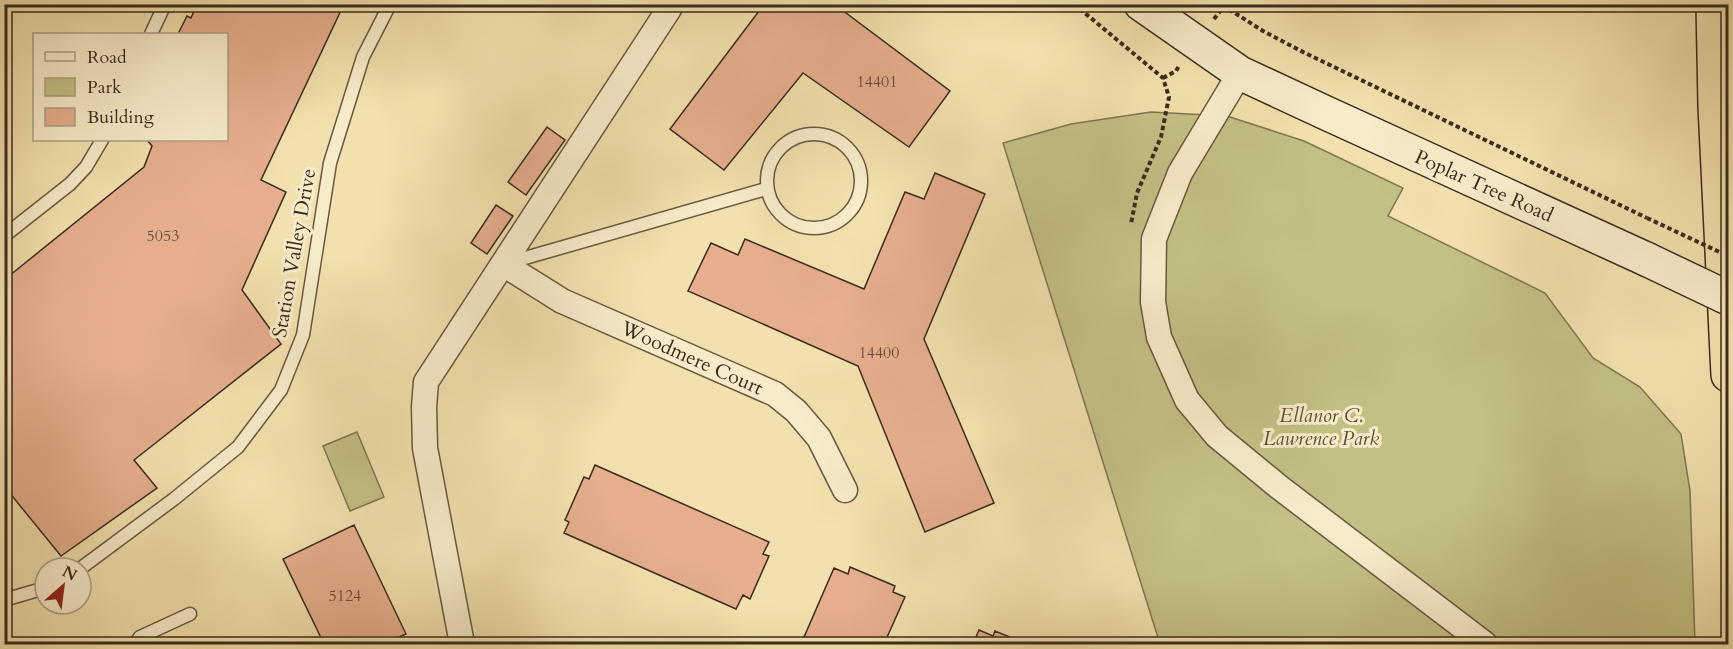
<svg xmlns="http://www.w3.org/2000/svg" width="1733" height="649" font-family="Cardo,serif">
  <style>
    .green { fill: #c3c085; stroke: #7f7651; stroke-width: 1.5 }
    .building { fill: #e6ae8e; stroke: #3b2b1d; stroke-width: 1.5 }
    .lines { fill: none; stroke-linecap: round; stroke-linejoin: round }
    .lane-casing { stroke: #695841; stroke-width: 15 }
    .street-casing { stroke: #695841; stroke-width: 27 }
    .secondary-casing { stroke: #3b2b1d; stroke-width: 36 }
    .highway-casing { stroke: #3b2b1d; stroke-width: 36 }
    .path { stroke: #3b2b1d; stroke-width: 4; stroke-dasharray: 4.5 3; stroke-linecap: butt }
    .lane { stroke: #f7ecca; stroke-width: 12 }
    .street { stroke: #f7ecca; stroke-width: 24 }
    .secondary { stroke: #f7ecca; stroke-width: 33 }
    .highway { stroke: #f2e1ae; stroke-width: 33 }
    .secondary-bridge-casing { stroke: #3b2b1d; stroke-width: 36; stroke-linecap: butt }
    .path-bridge { stroke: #3b2b1d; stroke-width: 4; stroke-dasharray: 4.5 3; stroke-linecap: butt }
    .secondary-bridge { stroke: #f7ecca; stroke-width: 33 }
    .labels { text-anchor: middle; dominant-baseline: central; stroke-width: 6; stroke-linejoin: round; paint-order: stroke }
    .number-label { font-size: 16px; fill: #664c39 }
    .street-label { font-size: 20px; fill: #3b2b1d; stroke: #f7ecca }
    .park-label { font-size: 20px; font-style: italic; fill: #5d5037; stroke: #f7ecca }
  </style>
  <rect width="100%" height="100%" fill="#f2e1ae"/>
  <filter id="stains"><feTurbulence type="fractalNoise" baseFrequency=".00333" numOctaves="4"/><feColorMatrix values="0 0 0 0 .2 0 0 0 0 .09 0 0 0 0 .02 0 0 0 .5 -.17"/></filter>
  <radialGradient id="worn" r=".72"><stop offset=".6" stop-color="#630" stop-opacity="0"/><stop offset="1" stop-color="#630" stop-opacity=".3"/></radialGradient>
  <path class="green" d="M1151,112l76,4 77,25 99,47 -15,28 157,77 48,65 47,29 41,47 9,57 5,153h-535l-157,-501 68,-19z
    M357,432l27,65 -34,14 -27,-65z"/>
  <path class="building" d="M197,4h147l-83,176 25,12 -44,98 39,54 -147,116 23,28 -96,68 -57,-70v-206l140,-113 8,-21 -5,-6h79v-106h-48l9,-18 4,2z
    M758,4h76l116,87 -41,56 -106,-74 -79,97 -54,-41 89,-118z
    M547,127l18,13 -39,55 -18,-13z
    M935,173l50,21 -61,145 70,164 -69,29 -67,-166 -170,-75 23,-48 27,12 7,-16 119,50 41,-97 19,7z
    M496,205l17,11 -26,38 -16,-11z
    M595,465l174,77 -6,12 6,2 -19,43 -7,-4 -7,14 -172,-76 5,-11 -4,-2 19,-43 5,2z
    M354,525l52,109 -23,10h-59l-41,-85z
    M850,567l45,19 -2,6 12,5 -21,47h-83l33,-76 14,6z
    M979,630l14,6 2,-5 32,13h-54z"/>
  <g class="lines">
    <defs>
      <path id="lane" d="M151,34l14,-30
        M767 181a47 47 0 1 1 94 0a47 47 0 1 1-94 0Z
        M4,236l66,-52 16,-17 16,-27
        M504,264l262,-75
        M81,568l93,-69 64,-52 43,-57 22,-55 27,-172 33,-106 27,-53
        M4,600l41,-12
        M135,644l5,-7 50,-23"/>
      <path id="street" d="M1240,73l-60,100 -26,66 -1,63 6,35 28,63 30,36 62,51 206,157
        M503,264l59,37 213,93 21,17 23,27 26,52
        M462,644l-37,-196 -1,-41 2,-25 243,-373 1,-5"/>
      <path id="secondary" d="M1141,4l99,69 86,40 320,146"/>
      <path id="highway" d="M1713,4l2,102 13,269"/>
    </defs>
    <use href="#lane" class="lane-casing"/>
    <use href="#street" class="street-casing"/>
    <use href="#secondary" class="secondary-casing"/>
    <use href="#highway" class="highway-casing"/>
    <path class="path" d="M1074,4l89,74 6,19 -8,40 -24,56 -6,31
      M1214,19l10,-13 39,25 42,22 342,165
      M1163,78l13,-7 3,-5"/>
    <use href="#lane" class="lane"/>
    <use href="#street" class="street"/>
    <use href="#secondary" class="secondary"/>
    <use href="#highway" class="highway"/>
    <defs>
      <path id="secondary-bridge" d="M1646,259l82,39"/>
    </defs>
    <use href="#secondary-bridge" class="secondary-bridge-casing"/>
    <path class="path-bridge" d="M1647,218l81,38"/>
    <use href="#secondary-bridge" class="secondary-bridge"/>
  </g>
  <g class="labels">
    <g class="number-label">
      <text x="877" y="82">14401</text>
      <text x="163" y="236">5053</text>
      <text x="879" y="353">14400</text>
      <text x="345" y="596">5124</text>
    </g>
    <g class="street-label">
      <text transform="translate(1484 186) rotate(24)">Poplar Tree Road</text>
      <text transform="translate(294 253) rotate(-80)">Station Valley Drive</text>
      <text transform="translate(692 358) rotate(24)">Woodmere Court</text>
    </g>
    <g class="park-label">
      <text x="1321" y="415">Ellanor C.<tspan x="1321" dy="23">Lawrence Park</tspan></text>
    </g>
  </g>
  <rect width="1733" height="649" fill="none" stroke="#f2e1ae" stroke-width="24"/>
  <rect x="6" y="6" width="1721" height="637" fill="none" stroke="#3b2b1d" stroke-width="3"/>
  <rect x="12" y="12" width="1709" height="625" fill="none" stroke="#3b2b1d" stroke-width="1.5"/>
  <rect x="33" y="33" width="195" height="108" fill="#f7ecca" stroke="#ac9f85" stroke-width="1.5"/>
  <rect x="45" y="52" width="30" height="9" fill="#f7ecca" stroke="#ac9f85" stroke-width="1.5"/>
  <text x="87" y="63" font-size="18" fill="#3b2b1d">Road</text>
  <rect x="45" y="78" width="30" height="18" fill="#c3c085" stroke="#ac9f85" stroke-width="1.5"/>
  <text x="87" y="93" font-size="18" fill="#3b2b1d">Park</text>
  <rect x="45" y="108" width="30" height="18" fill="#e6ae8e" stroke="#ac9f85" stroke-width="1.5"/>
  <text x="87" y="123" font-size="18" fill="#3b2b1d">Building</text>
  <g transform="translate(63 586) rotate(28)"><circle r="28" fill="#f7ecca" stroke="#ac9f85" stroke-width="1.5"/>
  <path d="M0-4.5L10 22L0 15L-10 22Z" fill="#8f2418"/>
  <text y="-9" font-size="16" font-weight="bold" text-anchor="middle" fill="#3b2b1d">N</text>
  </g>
  <rect width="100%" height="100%" filter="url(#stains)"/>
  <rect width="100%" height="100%" fill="url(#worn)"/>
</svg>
